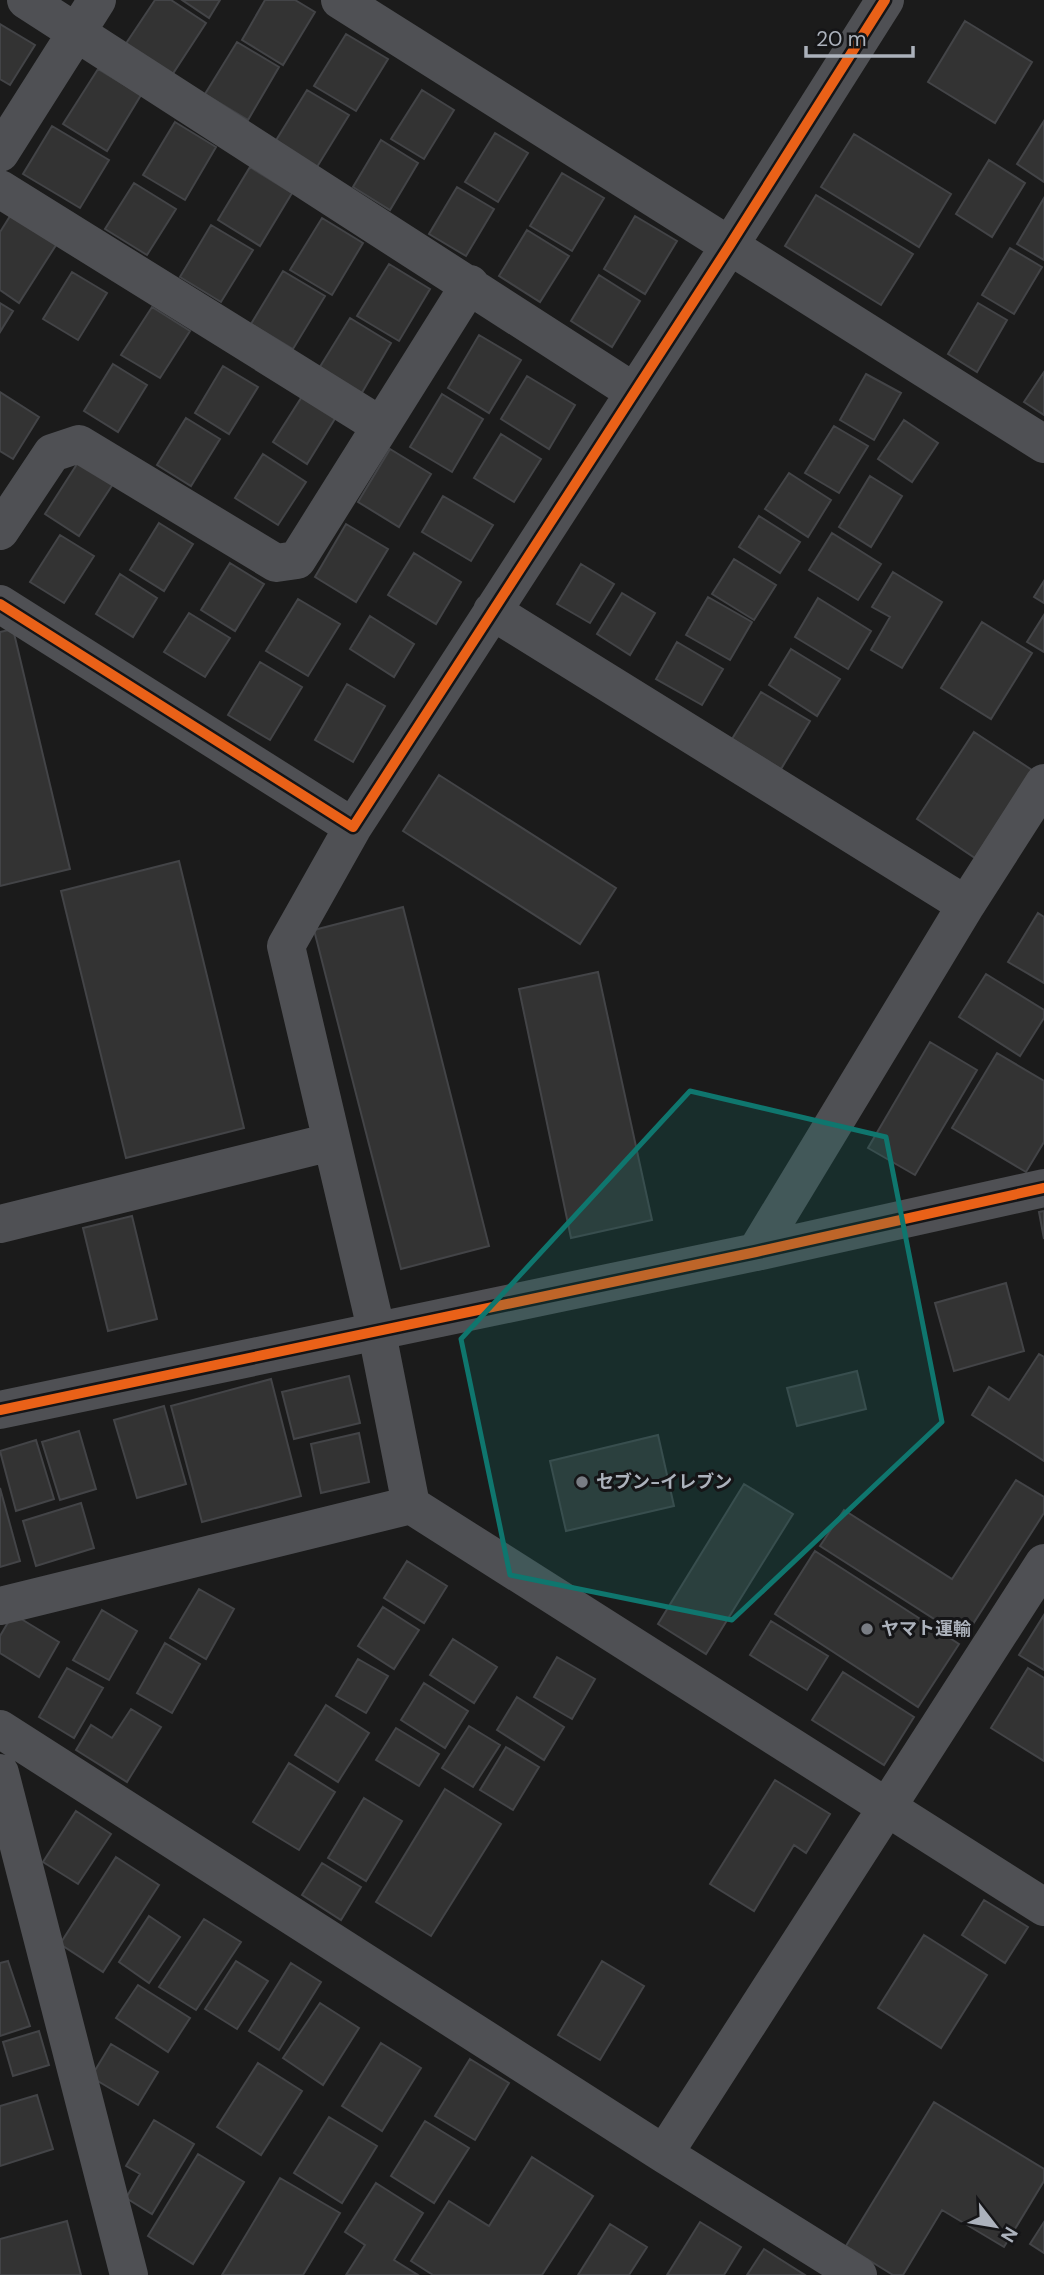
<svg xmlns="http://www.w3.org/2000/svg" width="1044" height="2275" font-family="'DM Sans','Noto Sans JP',sans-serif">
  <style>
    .building { fill: #333; stroke: #434447; stroke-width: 2 }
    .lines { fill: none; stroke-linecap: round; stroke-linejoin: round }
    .minor { stroke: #4f5054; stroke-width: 38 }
    .cycleway-casing { stroke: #151517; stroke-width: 15 }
    .cycleway { stroke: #ea6118; stroke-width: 10 }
    .marked { fill: #0f766e; fill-opacity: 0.2; stroke: #0f766e; stroke-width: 5; stroke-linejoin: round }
    .poi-dot { fill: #797d84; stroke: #151517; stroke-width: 2.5 }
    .labels { text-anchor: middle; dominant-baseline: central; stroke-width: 6; stroke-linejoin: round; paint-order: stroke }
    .poi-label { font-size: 18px; font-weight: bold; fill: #acb2bc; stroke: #151517; text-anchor: start }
  </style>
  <rect width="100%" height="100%" fill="#1b1b1b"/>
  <path class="building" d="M155,0h16l35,23 -34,52 -47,-30z
    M182,0h38l-11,18z
    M265,0h30l20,12 -32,53 -41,-25z
    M965,21l67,41 -37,61 -67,-41z
    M0,24l35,21 -25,40 -10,-6z
    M346,34l42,25 -32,52 -42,-25z
    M237,42l42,25 -31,53 -43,-26z
    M98,69l43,26 -34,56 -44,-27z
    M307,90l42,25 -32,52 -42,-25z
    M422,90l32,20 -30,49 -33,-20z
    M1044,121v61l-27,-18z
    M175,122l41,25 -31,53 -42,-25z
    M52,126l57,34 -29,48 -57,-34z
    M495,133l33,20 -30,49 -33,-20z
    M854,134l97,60 -32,53 -98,-60z
    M381,140l37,23 -28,47 -37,-23z
    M989,160l36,23 -33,54 -36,-23z
    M250,167l42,26 -32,53 -42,-26z
    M562,173l42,25 -32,53 -42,-25z
    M134,183l42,26 -29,46 -42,-26z
    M457,187l37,22 -28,47 -37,-22z
    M816,195l97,59 -32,51 -96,-59z
    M1044,198v62l-27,-16z
    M12,213l46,29 -39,61 -19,-13v-58z
    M635,216l42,25 -32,53 -41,-25z
    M322,218l41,25 -31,52 -42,-25z
    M211,225l42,25 -32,52 -41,-25z
    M527,230l42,26 -29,46 -41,-26z
    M1010,248l32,19 -28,47 -32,-19z
    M389,264l41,25 -31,52 -42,-25z
    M283,271l42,25 -32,53 -42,-25z
    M72,272l35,21 -29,47 -35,-21z
    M599,275l41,26 -28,46 -41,-26z
    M0,303l13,8 -13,21z
    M978,303l29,17 -30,52 -29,-18z
    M152,307l38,24 -30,47 -39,-23z
    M350,318l41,25 -31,53 -42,-26z
    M479,335l42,25 -32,53 -41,-25z
    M113,364l34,21 -29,47 -34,-21z
    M223,366l35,21 -29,47 -34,-21z
    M1044,372v43l-20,-13z
    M866,374l35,19 -27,47 -34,-20z
    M527,376l48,29 -26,44 -48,-30z
    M0,392l39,25 -26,42 -13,-8z
    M442,394l41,25 -31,53 -42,-25z
    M303,395l33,22 -29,47 -34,-22z
    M186,418l34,21 -29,47 -34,-21z
    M904,420l34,23 -26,39 -34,-23z
    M834,426l34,20 -29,47 -34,-20z
    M501,434l40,25 -27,43 -40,-24z
    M390,449l41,25 -32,53 -41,-25z
    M263,454l43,28 -28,43 -43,-27z
    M79,461l34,23 -34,52 -34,-22z
    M789,473l42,27 -23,37 -43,-28z
    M870,476l32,20 -31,51 -32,-20z
    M443,496l50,29 -22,36 -49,-29z
    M759,516l41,26 -20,31 -41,-26z
    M159,523l34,21 -29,47 -34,-21z
    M346,524l42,25 -32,53 -41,-25z
    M832,533l49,31 -23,36 -49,-30z
    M60,535l34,21 -30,47 -34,-21z
    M414,553l47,29 -25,42 -48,-29z
    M734,559l42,26 -22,35 -42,-26z
    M230,563l34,21 -29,47 -34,-21z
    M581,564l33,20 -24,39 -33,-19z
    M893,572l49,30 -40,66 -31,-18 19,-33 -18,-10z
    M120,574l37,24 -24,39 -37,-23z
    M1044,581v22l-10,-6z
    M622,593l33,20 -25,42 -33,-21z
    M708,597l44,25 -22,38 -44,-25z
    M818,598l53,33 -23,38 -53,-32z
    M298,599l42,25 -32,52 -42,-25z
    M189,613l41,25 -25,39 -41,-25z
    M1044,615v37l-17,-10z
    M370,616l44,28 -20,33 -44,-28z
    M982,622l50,31 -41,66 -50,-31z
    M13,629l57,240 -70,17v-254z
    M677,642l46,27 -21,36 -46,-26z
    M791,649l49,30 -23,37 -48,-31z
    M260,662l42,25 -32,53 -42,-25z
    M347,684l38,22 -32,56 -38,-22z
    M761,692l49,29 -29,48 -49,-30z
    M974,732l58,38 -57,88 -58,-39z
    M439,775l177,113 -36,56 -177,-113z
    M179,861l65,267 -118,30 -65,-267z
    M403,907l86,339 -88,23 -87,-339z
    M1038,913l6,4v66l-36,-21z
    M598,972l54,248 -81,18 -52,-249z
    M986,974l58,36v8l-24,38 -61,-39z
    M930,1042l47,28 -62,105 -47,-27z
    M997,1053l47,28v61l-18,30 -74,-44z
    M1044,1211v28l-5,-27z
    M132,1216l25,103 -49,12 -25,-103z
    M1006,1283l18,68 -70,20 -19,-68z
    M1039,1354l5,3v104l-72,-46 17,-28 20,13z
    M857,1371l9,38 -69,17 -10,-38z
    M349,1376l11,47 -66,16 -12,-47z
    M271,1379l30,117 -99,26 -31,-116z
    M164,1406l22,78 -49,14 -23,-78z
    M79,1431l17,58 -36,11 -18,-58z
    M359,1433l10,49 -48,11 -10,-49z
    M658,1435l16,71 -108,25 -16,-70z
    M36,1440l18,59 -38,12 -16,-60z
    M1016,1480l28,17v16l-80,125 -144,-92 24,-36 108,69z
    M744,1484l49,30 -87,140 -48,-30z
    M0,1488l20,73 -20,6z
    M81,1503l13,45 -58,18 -13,-45z
    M815,1551l144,93 -41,63 -143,-93z
    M407,1561l40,25 -23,37 -40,-25z
    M199,1589l35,20 -28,50 -36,-21z
    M383,1607l36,23 -25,39 -36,-23z
    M102,1610l35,21 -28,49 -36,-20z
    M13,1614l46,28 -20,35 -39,-24v-17z
    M1044,1615v55l-25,-15z
    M771,1621l57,35 -21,34 -57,-35z
    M453,1639l44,28 -23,36 -44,-28z
    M165,1643l35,21 -28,49 -35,-20z
    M557,1657l38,22 -23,40 -38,-22z
    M358,1659l30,17 -22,37 -30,-17z
    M67,1668l36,20 -29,50 -35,-21z
    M1028,1668l16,10v83l-53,-33z
    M843,1672l71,45 -30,48 -72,-45z
    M424,1683l44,28 -23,37 -44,-28z
    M517,1697l47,30 -20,33 -47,-30z
    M326,1705l43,28 -31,49 -43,-27z
    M131,1709l30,18 -34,55 -51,-32 15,-25 21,13z
    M469,1726l31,19 -27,42 -31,-19z
    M396,1728l43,26 -20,32 -43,-26z
    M506,1747l33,20 -26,43 -33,-20z
    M289,1763l46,29 -36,58 -46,-28z
    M775,1780l55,34 -24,39 -12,-8 -40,66 -44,-27z
    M445,1789l56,35 -70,112 -55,-34z
    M364,1798l38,23 -36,60 -38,-23z
    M76,1811l35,23 -33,50 -35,-22z
    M116,1857l43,28 -56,87 -43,-28z
    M322,1863l39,24 -20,33 -39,-25z
    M984,1900l44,27 -23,36 -43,-28z
    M149,1916l31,21 -31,46 -30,-21z
    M204,1919l37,23 -45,68 -37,-23z
    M924,1935l63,40 -46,73 -63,-40z
    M8,1961l22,65 -30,10v-73z
    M236,1961l32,20 -31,48 -32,-20z
    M602,1961l42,25 -44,74 -42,-25z
    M291,1963l30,19 -42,68 -30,-19z
    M138,1985l52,33 -22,34 -52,-34z
    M320,2003l39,25 -36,57 -40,-27z
    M39,2031l10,34 -36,11 -10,-34z
    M381,2043l40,25 -39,63 -40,-25z
    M111,2044l47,28 -20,33 -47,-28z
    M470,2059l39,24 -34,57 -40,-24z
    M258,2063l44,28 -41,64 -44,-28z
    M37,2095l16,54 -53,17v-60z
    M934,2102l110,67v12l-40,66 -62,-37 -39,65h-10l-47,-29z
    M329,2117l48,29 -35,57 -48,-30z
    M154,2120l40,24 -42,70 -26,-16 14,-24 -14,-8z
    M425,2121l44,27 -35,55 -43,-27z
    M198,2154l46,28 -51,82 -45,-28z
    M532,2157l61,39 -51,79h-109l-22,-14 38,-60 40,25z
    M280,2178l60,35 -37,62h-81z
    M376,2183l47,30 -29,47 24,15h-72l19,-30 -20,-13z
    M67,2221l14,54h-81v-36z
    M700,2222l41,25 -17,28h-57z
    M1044,2222v31l-14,-9z
    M610,2224l37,23 -18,28h-51z
    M764,2249l41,26h-58z"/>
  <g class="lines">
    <path class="minor" d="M26,0l608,392
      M340,0l704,444
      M0,153l97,-153
      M0,189l381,237 89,-142
      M0,531l52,-78 27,-9 197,119 21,-3 84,-134
      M0,604l353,223 377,-582 155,-245
      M492,611l474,294
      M353,827l-67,119 91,387 34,172
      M0,1224l331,-82
      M756,1252l210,-347 78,-122
      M0,1410l756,-158 288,-64
      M0,1606l411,-101 633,402
      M0,1729l664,425 194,121
      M0,1773l129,502
      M664,2154l380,-591"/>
    <defs>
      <path id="cycleway" d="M0,604l353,223 377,-582 155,-245
        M0,1410l756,-158 288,-64"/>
    </defs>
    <use href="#cycleway" class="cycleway-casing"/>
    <use href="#cycleway" class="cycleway"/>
  </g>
  <path class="marked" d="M690,1091l196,46 56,285 -210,198 -222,-45 -49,-236z"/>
  <g class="poi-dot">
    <circle cx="582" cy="1482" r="7"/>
    <circle cx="867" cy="1629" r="7"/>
  </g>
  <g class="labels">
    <g class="poi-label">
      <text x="596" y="1482">セブン-イレブン</text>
      <text x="881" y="1629">ヤマト運輸</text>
    </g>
  </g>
  <g transform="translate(995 2226) rotate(121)" stroke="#151517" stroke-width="5" paint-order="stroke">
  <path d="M0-5L12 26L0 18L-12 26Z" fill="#acb2bc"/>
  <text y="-10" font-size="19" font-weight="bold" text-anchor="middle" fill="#acb2bc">N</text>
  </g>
  <path d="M806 46v10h107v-10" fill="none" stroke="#acb2bc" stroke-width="3.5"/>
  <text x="816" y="46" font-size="21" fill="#acb2bc" stroke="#151517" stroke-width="5" paint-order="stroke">20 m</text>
</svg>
